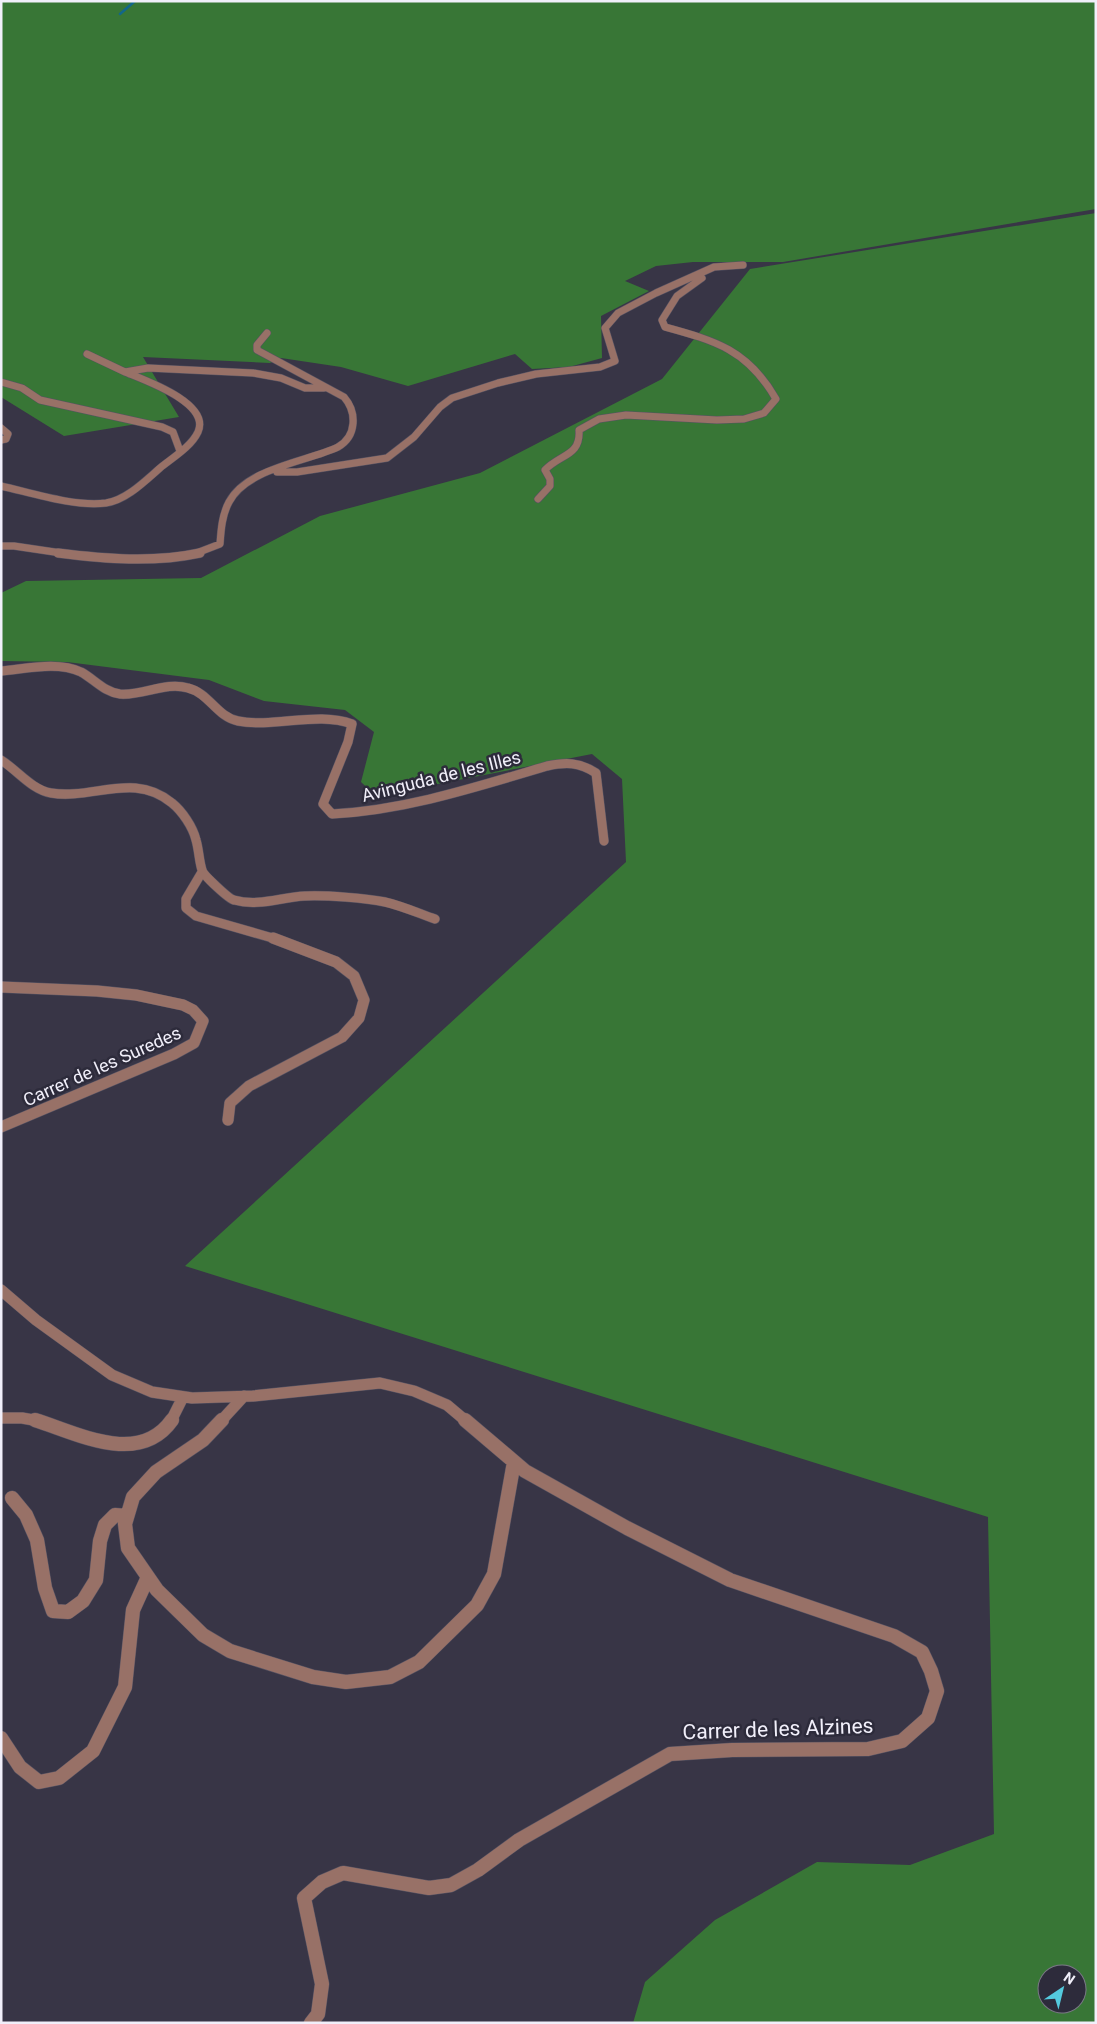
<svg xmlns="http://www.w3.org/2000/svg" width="1097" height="2024" font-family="Roboto,sans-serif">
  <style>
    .forest { fill: #387636; fill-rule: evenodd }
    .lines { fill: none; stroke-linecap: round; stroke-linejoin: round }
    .stream { stroke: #12678a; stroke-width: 2.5 }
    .street-far3-casing { stroke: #565363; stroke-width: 8 }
    .street-far2-casing { stroke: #565363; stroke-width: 10 }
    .street-far1-casing { stroke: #565363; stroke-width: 12 }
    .street-casing { stroke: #565363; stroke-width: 15 }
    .street-far3 { stroke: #987167; stroke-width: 7 }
    .street-far2 { stroke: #987167; stroke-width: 9 }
    .street-far1 { stroke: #987167; stroke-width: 11 }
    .street { stroke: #987167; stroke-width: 14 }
    .labels { text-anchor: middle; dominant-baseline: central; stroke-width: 5; stroke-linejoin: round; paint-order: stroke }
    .street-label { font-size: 18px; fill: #f1effa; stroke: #2d2b3b }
    .near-street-label { font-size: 21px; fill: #f1effa; stroke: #2d2b3b }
  </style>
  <rect width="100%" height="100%" fill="#383546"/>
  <path class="forest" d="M1,1h1095v208l-313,53h-90l-37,4 -31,15 24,10 -48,25 1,42 -33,9 -37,2 -17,-15 -107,32 -67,-19 -60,-9 -11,5 -127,-6 36,60 -115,19 -63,-39z
    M1096,213v1810h-463l12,-41 70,-62 102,-58 93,3 84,-31 -6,-317 -803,-251 441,-404 -4,-83 -30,-25 -216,42 -15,-14 13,-50 -29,-22 -81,-9 -55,-21 -142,-18 -66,-1v-68l25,-12 175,-3 119,-62 160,-43 182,-94 88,-110zM1047,1974h30v30h-30z"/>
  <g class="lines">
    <path class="stream" d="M120,14l15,-13"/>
    <defs>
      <path id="street-far3" d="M87,354l38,18
        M1,382l21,6 18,12 122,27 11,5 7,19
        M1,428l7,6 -2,5 -5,1
        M277,472h20l90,-14 27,-21 26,-30 12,-9 46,-15 38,-9 64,-7 15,-6 -10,-33 13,-15 38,-20 58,-26 29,-2
        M1,486c31,7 73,21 105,17 20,-3 38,-21 54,-35 12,-10 31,-21 38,-36 13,-29 -54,-52 -73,-60l23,-4 105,5 28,5 24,10h19
        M538,499l12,-13v-7l-5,-9c15,-16 36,-14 34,-40l20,-11 27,-4 91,5 27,-1 20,-6 12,-14c-28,-49 -60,-58 -111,-72l-3,-7 15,-24 25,-18
        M1,546h13l54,8
        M194,554l26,-10c1,-14 2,-29 9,-42 18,-34 77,-40 109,-55 19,-11 19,-35 6,-50l-87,-47v-5l10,-12"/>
      <path id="street-far2" d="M58,553c48,6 95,10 142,0
        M1,671c25,-2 56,-10 80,1 13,7 23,20 39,22 23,2 46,-13 68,-6 21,5 29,29 50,33 37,7 80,-10 114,3l-4,18 -25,62 9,10c74,-4 144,-27 215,-48 19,-4 32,-4 49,7l8,68
        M1,760c16,10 31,30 50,33 42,7 83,-22 121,10 10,8 21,24 24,37 3,10 3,21 6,30 1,5 27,29 32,30 25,7 47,-3 71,-4 20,-1 61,2 80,6 17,4 33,11 50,17
        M202,872l-16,27v9l10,8 80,23"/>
      <path id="street-far1" d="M1,987l96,4 39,4 47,10 10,5 10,11 -9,22 -20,11 -173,73
        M228,1120l2,-17 19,-17 93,-49 17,-19 5,-18 -10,-24 -18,-14 -63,-24
        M1,1290l35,30 76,55 40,17 40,6 61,-2 127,-13 34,8 33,14 19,16
        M1,1418h21l17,3
        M171,1421l12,-24
        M221,1421l23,-25"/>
      <path id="street" d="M35,1420c42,13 104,47 137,0
        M222,1420l-19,20 -47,32 -23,25 -8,27 3,24 29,42 46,45 27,16 83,26 33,5 44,-5 29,-15 58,-57 17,-31 20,-112
        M12,1498l14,17 11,25 8,48 8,23 15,1 15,-11 13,-21 4,-39 5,-16 10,-10 12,1
        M1,1738l19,29 19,15 20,-4 34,-27 32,-64 8,-77 15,-33
        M311,2023l7,-9 4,-30 -18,-86 18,-16 21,-9 86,15 22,-3 27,-15 41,-30 151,-86 62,-4 136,-1 34,-8 26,-23 9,-27 -6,-20 -9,-19 -28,-16 -164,-56 -103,-52 -102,-57 -60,-51"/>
    </defs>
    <use href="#street-far3" class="street-far3-casing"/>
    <use href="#street-far2" class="street-far2-casing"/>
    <use href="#street-far1" class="street-far1-casing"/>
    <use href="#street" class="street-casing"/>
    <use href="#street-far3" class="street-far3"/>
    <use href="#street-far2" class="street-far2"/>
    <use href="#street-far1" class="street-far1"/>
    <use href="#street" class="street"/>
  </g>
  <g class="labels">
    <g class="street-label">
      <text transform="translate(441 776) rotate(-14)">Avinguda de les Illes</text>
      <text transform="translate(102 1066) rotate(-24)">Carrer de les Suredes</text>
    </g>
    <g class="near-street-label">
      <text transform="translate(778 1729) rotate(-2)">Carrer de les Alzines</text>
    </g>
  </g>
  <rect width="1097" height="2024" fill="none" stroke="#f1effa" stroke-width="5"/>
  <g transform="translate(1062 1989) rotate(35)"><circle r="24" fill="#2d2b3b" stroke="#7b7987"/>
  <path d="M0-4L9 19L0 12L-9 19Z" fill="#54cade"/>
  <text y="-8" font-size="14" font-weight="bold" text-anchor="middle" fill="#f1effa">N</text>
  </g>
</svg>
